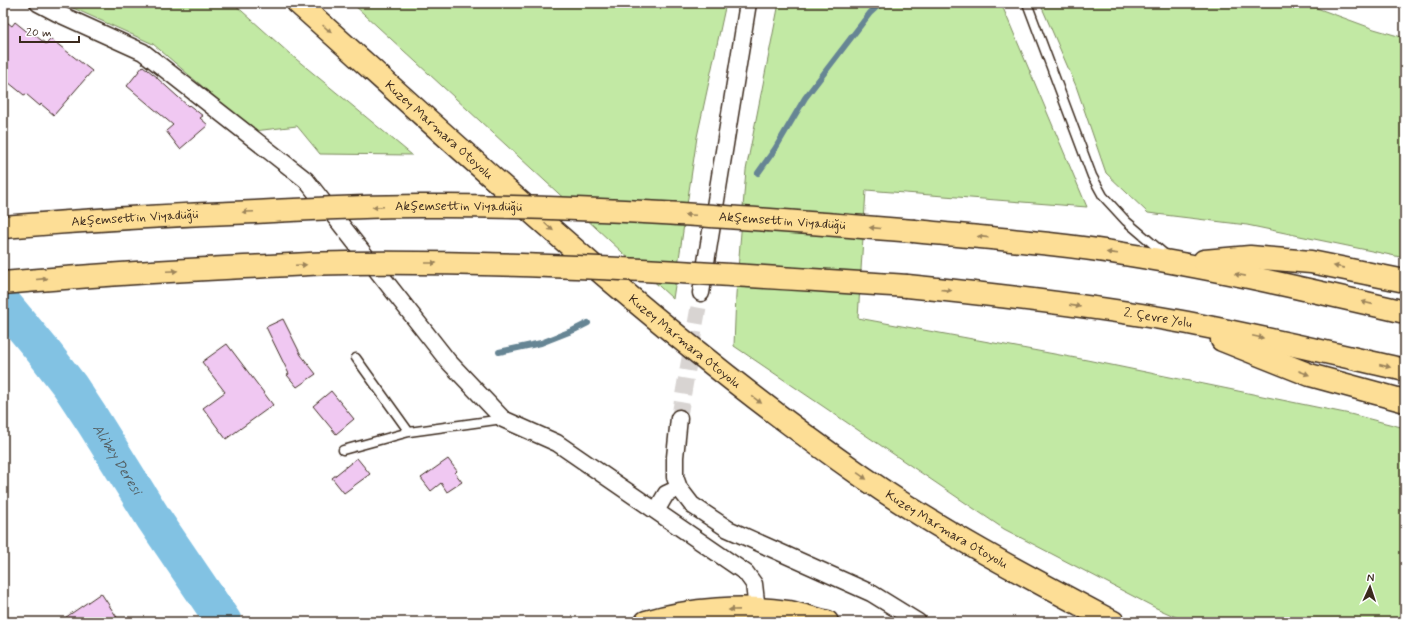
<svg xmlns="http://www.w3.org/2000/svg" width="1408" height="625" font-family="Mynerve,sans-serif">
  <style>
    .green { fill: #c2e9a4; stroke: #7e8a61 }
    .lines { fill: none; stroke-linecap: round; stroke-linejoin: round }
    .stream { stroke: #668594; stroke-width: 6 }
    .river { stroke: #82c2e3; stroke-width: 36 }
    .building { fill: #f0c8f2; stroke: #3b2a1e }
    .street-tunnel { stroke: #d8d4d2; stroke-width: 16; stroke-dasharray: 16 8; stroke-linecap: butt }
    .lane-casing { stroke: #3b2a1e; stroke-width: 11 }
    .street-casing { stroke: #3b2a1e; stroke-width: 19 }
    .primary-casing { stroke: #3b2a1e; stroke-width: 25 }
    .highway-casing { stroke: #3b2a1e; stroke-width: 25 }
    .lane { stroke: #fff; stroke-width: 8 }
    .street { stroke: #fff; stroke-width: 16 }
    .primary { stroke: #fdde96; stroke-width: 22 }
    .highway { stroke: #fdde96; stroke-width: 22 }
    .highway-bridge-casing { stroke: #3b2a1e; stroke-width: 25; stroke-linecap: butt }
    .highway-bridge { stroke: #fdde96; stroke-width: 22 }
    .oneway { fill: #9c845a }
    .labels { text-anchor: middle; dominant-baseline: central; stroke-width: 3; stroke-linejoin: round; paint-order: stroke }
    .street-label { font-size: 13px; fill: #3b2a1e; stroke: #fff }
    .water-label { font-size: 14px; font-style: italic; fill: #545f63; stroke: #fff }
  </style>
  <rect width="100%" height="100%" fill="#fff"/>
  <filter id="ink" filterUnits="userSpaceOnUse"><feTurbulence type="fractalNoise" baseFrequency=".025" numOctaves="2"/><feDisplacementMap in="SourceGraphic" scale="8" xChannelSelector="R" yChannelSelector="G"/><feConvolveMatrix kernelMatrix="1 2 1 2 8 2 1 2 1" color-interpolation-filters="sRGB"/></filter>
  <g filter="url(#ink)">
    <path class="green" d="M62,3h171l57,51 122,101 -92,-1 -23,-28 -43,5 -101,-87z
      M352,3h374l-29,134 -24,162z
      M779,3h222l86,204 -221,-17 -8,128 229,42 263,54 55,14v194h-218l-33,-15 -150,-78 -270,-183 2,-52 10,-124z
      M1040,3h263l71,26 31,9v220l-158,-33 -99,-12 -42,-40 -30,-87z"/>
    <g class="lines">
      <path class="stream" d="M758,173l17,-24 30,-51 65,-85 11,-10
        M499,352l42,-9 33,-13 14,-7"/>
      <path class="river" id="s1" d="M3,303l40,48 27,35 23,35 61,98 70,103"/>
    </g>
    <path class="building" d="M3,19l9,7 3,-4 15,12 1,-2 15,12 5,-5 41,32 -38,44 -13,-11 -1,2 -14,-12 -2,1 -21,-17z
      M143,66l14,11v1l31,28 1,-1 14,11 -3,2 8,7 -28,24 -14,-18 7,-6 -46,-39z
      M283,319l18,36 15,19 -19,13 -10,-12 2,-1 -23,-47z
      M227,344l46,61 -47,34 -23,-31 22,-16 -23,-30z
      M331,391l23,28 -18,15 -23,-28z
      M357,458l13,16 -26,19 -12,-15z
      M448,459l9,12 -2,2 7,9 -15,10 -6,-9 -10,8 -10,-13z
      M101,593l19,29h-61z"/>
    <g class="lines">
      <path class="street-tunnel" d="M679,418l22,-125"/>
      <defs>
        <path id="lane" d="M1027,3l65,173 11,20 23,25 41,35
          M356,358l53,74
          M343,450l66,-18 94,-13"/>
        <path id="street" d="M38,3l19,10 86,39 163,128 142,181 55,58 54,24 189,130 8,11 3,26
          M701,293l47,-290
          M679,418l-4,39v20l4,11 13,17 36,24 143,64 47,29
          M656,511l10,-17 13,-6"/>
        <path id="primary" d="M646,622c44,-13 97,-17 143,-10 13,3 26,7 38,10"/>
        <g id="highway">
          <path id="s2" d="M298,3c183,164 363,333 565,474 79,55 165,100 250,145"/>
          <path d="M914,231c72,7 145,12 216,24 93,15 184,36 275,57"/>
          <path d="M1204,261l46,-4 61,5 94,19"/>
          <path id="s3" d="M907,286c90,9 181,19 270,35 77,14 152,32 228,49"/>
          <path d="M1222,340l88,35 95,26"/>
        </g>
      </defs>
      <use href="#lane" class="lane-casing"/>
      <use href="#street" class="street-casing"/>
      <use href="#primary" class="primary-casing"/>
      <use href="#highway" class="highway-casing"/>
      <use href="#lane" class="lane"/>
      <use href="#street" class="street"/>
      <use href="#primary" class="primary"/>
      <use href="#highway" class="highway"/>
      <defs>
        <g id="highway-bridge">
          <path id="s4" d="M3,227c84,-7 168,-12 252,-15 55,-3 110,-6 165,-6 165,-1 330,12 494,25"/>
          <path d="M3,283c80,-7 160,-12 241,-16 34,-1 69,-4 104,-4 187,-2 373,11 559,23"/>
        </g>
      </defs>
      <use href="#highway-bridge" class="highway-bridge-casing"/>
      <use href="#highway-bridge" class="highway-bridge"/>
    </g>
    <defs><path id="oneway-solid" d="M-6-.8H1V-3.2L6.5 0L1 3.2V.8H-6Z"/></defs>
    <g class="oneway">
      <use href="#oneway-solid" transform="translate(327 29) rotate(42)"/>
      <use href="#oneway-solid" transform="translate(378 207) rotate(178)"/>
      <use href="#oneway-solid" transform="translate(248 212) rotate(177)"/>
      <use href="#oneway-solid" transform="translate(690 215) rotate(-177)"/>
      <use href="#oneway-solid" transform="translate(549 227) rotate(42)"/>
      <use href="#oneway-solid" transform="translate(875 228) rotate(-175)"/>
      <use href="#oneway-solid" transform="translate(983 237) rotate(-174)"/>
      <use href="#oneway-solid" transform="translate(1112 253) rotate(-173)"/>
      <use href="#oneway-solid" transform="translate(431 263)"/>
      <use href="#oneway-solid" transform="translate(301 265) rotate(-3)"/>
      <use href="#oneway-solid" transform="translate(1339 267) rotate(-169)"/>
      <use href="#oneway-solid" transform="translate(172 271) rotate(-3)"/>
      <use href="#oneway-solid" transform="translate(1240 275) rotate(-169)"/>
      <use href="#oneway-solid" transform="translate(42 279) rotate(-5)"/>
      <use href="#oneway-solid" transform="translate(946 290) rotate(6)"/>
      <use href="#oneway-solid" transform="translate(1367 303) rotate(-167)"/>
      <use href="#oneway-solid" transform="translate(1075 306) rotate(8)"/>
      <use href="#oneway-solid" transform="translate(1258 337) rotate(12)"/>
      <use href="#oneway-solid" transform="translate(1385 366) rotate(13)"/>
      <use href="#oneway-solid" transform="translate(1304 373) rotate(21)"/>
      <use href="#oneway-solid" transform="translate(757 400) rotate(36)"/>
      <use href="#oneway-solid" transform="translate(862 476) rotate(35)"/>
      <use href="#oneway-solid" transform="translate(734 610) rotate(179)"/>
    </g>
  </g>
  <g class="labels">
    <g class="street-label">
      <text stroke="none"><textPath href="#s2" startOffset="190">Kuzey Marmara Otoyolu</textPath></text>
      <text stroke="none"><textPath href="#s4" startOffset="456">Akşemsettin Viyadüğü</textPath></text>
      <text stroke="none"><textPath href="#s4" startOffset="132">Akşemsettin Viyadüğü</textPath></text>
      <text stroke="none"><textPath href="#s4" startOffset="780">Akşemsettin Viyadüğü</textPath></text>
      <text stroke="none"><textPath href="#s3" startOffset="253">2. Çevre Yolu</textPath></text>
      <text stroke="none"><textPath href="#s2" startOffset="514">Kuzey Marmara Otoyolu</textPath></text>
      <text stroke="none"><textPath href="#s2" startOffset="837">Kuzey Marmara Otoyolu</textPath></text>
    </g>
    <g class="water-label">
      <text stroke="none"><textPath href="#s1" startOffset="194">Alibey Deresi</textPath></text>
    </g>
  </g>
  <rect width="1408" height="625" fill="none" stroke="#fff" stroke-width="16"/>
  <rect x="8" y="8" width="1392" height="609" fill="none" stroke="#3b2a1e" stroke-width="1.5" filter="url(#ink)"/>
  <g transform="translate(1370 587) rotate(3)" stroke="#ffffff" stroke-width="3" paint-order="stroke">
  <path d="M0-3L7 15L0 10L-7 15Z" fill="#3b2a1e"/>
  <text y="-6" font-size="11" font-weight="bold" text-anchor="middle" fill="#3b2a1e">N</text>
  </g>
  <path d="M20 36v6h59v-6" fill="none" stroke="#3b2a1e" stroke-width="2"/>
  <text x="26" y="36" font-size="12" fill="#3b2a1e" stroke="#ffffff" stroke-width="3" paint-order="stroke">20 m</text>
</svg>
